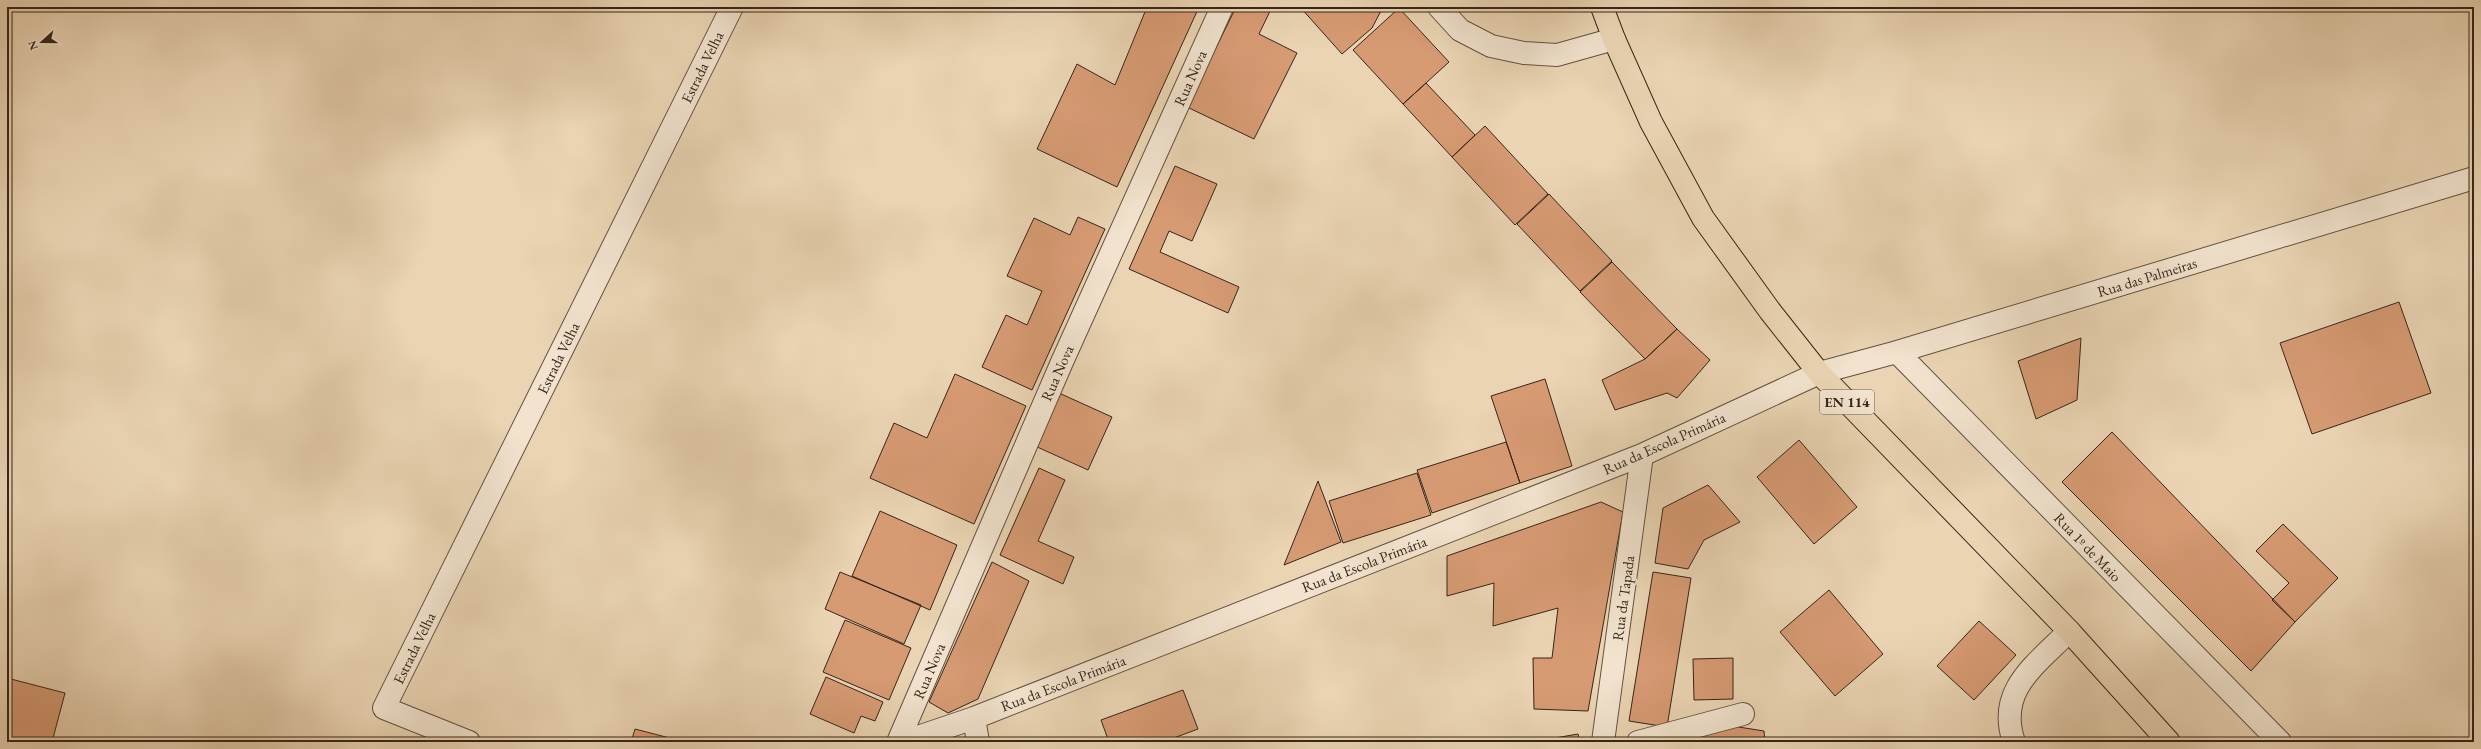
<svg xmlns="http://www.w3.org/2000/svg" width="2481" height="749" font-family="'EB Garamond',serif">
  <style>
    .building { fill: #d79b74; stroke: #362519 }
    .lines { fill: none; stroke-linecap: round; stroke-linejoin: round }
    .street-casing { stroke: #635140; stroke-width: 24 }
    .primary-casing { stroke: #362519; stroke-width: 24 }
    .street { stroke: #f1e3ce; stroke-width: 22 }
    .primary { stroke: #ead4b3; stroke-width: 22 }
    .labels { text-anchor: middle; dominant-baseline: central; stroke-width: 3.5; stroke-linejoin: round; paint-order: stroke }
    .shield { fill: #f1e3ce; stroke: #6e5e4f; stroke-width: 1 }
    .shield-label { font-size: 14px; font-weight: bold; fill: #362519 }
    .street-label { font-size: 15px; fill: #362519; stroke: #f1e3ce }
  </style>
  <rect width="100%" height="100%" fill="#ead4b3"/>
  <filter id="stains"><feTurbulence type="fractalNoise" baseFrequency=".005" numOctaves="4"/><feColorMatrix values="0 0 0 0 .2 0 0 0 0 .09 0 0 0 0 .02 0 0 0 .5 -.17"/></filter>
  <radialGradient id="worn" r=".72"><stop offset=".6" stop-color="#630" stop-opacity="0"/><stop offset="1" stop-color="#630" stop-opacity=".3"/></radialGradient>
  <path class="building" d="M1147,7h52l-82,180 -80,-38 40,-85 38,21z
    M1236,7h36l-13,27 38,19 -43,86 -67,-32z
    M1300,7h83l-11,21 -30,26z
    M1399,8l50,54 -46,42 -50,-54z
    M1426,83l49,52 -23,22 -49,-53z
    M1485,126l63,68 -33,31 -63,-68z
    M1175,166l42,18 -25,57 -23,-10 -9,21 79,35 -11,26 -99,-44z
    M1549,194l63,67 -32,30 -63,-67z
    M1078,217l27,12 -73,161 -50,-23 24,-52 21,10 15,-34 -35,-15 27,-58 36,17z
    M1612,262l65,67 -32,30 -65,-67z
    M2399,302l32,91 -119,41 -32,-91z
    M1677,329l33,31 -33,38 -10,-5 -52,17 -13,-30 43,-21z
    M2081,338l-4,62 -41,19 -18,-58z
    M955,374l71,32 -52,118 -104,-46 24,-55 33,15z
    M1545,379l27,87 -52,17 -29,-87z
    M1059,393l53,24 -24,53 -53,-24z
    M2112,432l183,190 -44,49 -189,-189z
    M1799,440l58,67 -43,37 -57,-67z
    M1506,442l14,41 -88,30 -15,-43z
    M1039,468l26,12 -27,61 36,16 -11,27 -63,-29z
    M1417,473l14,42 -88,28 -14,-42z
    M1318,481l23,61 -57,23z
    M1708,485l32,37 -36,18 -16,29 -33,-6 8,-55z
    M1601,502l22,10 -35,199 -54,-2 -1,-51h19l6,-50 -65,18 1,-43 -47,13v-40z
    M880,511l77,34 -27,65 -78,-34z
    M2283,524l55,54 -43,44 -23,-22 17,-17 -33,-32z
    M992,562l37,19 -51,118 -30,14 -19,-11z
    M840,572l81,33 -17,39 -79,-35z
    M1653,572l38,6 -24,149 -38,-6z
    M1829,590l54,64 -48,42 -55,-64z
    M845,620l66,28 -22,52 -66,-28z
    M1979,621l37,34 -42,45 -37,-34z
    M1733,658v41l-39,1 -1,-41z
    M826,677l57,25 -8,19 -14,-5 -7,17 -44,-19z
    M7,678l58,15 -13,49h-23l-22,-6z
    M1183,690l15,39 -35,13h-54l-8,-22z
    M1726,725l38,6 1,11h-89z
    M635,729l50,13h-54z
    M1578,734l2,8h-48z"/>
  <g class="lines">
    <defs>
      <path id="street" d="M1439,7l21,23 31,16 33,7 33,2 57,-16
        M1897,352l383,390
        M974,718l4,24
        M469,742l-85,-34 348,-701
        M898,742l164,-380 160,-355
        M903,742l71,-24 668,-263 177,-82 78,-21 577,-174
        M1603,742l39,-287
        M1638,742l105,-28
        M2014,742c-18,-52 22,-77 55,-111"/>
      <path id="primary" d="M1602,7l12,32 37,83 52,96 67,93 49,62 250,258 100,111"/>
    </defs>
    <use href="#street" class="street-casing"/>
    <use href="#primary" class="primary-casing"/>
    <use href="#street" class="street"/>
    <use href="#primary" class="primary"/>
  </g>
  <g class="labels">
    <rect class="shield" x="1820" y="390" width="54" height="24" rx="3"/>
    <g class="shield-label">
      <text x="1847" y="402">EN 114</text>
    </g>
    <g class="street-label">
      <text transform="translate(702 67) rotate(-64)">Estrada Velha</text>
      <text transform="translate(1190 78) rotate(-66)">Rua Nova</text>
      <text transform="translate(2147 277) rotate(-17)">Rua das Palmeiras</text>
      <text transform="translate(558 358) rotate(-64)">Estrada Velha</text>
      <text transform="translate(1057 373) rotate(-66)">Rua Nova</text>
      <text transform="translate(1664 443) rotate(-24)">Rua da Escola Primária</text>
      <text transform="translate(2088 547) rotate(46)">Rua 1º de Maio</text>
      <text transform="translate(1364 564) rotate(-21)">Rua da Escola Primária</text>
      <text transform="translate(1623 598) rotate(-82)">Rua da Tapada</text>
      <text transform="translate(414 648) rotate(-64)">Estrada Velha</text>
      <text transform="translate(929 671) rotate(-67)">Rua Nova</text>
      <text transform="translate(1063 683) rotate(-21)">Rua da Escola Primária</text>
    </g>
  </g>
  <rect width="2481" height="749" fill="none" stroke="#ead4b3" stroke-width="24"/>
  <rect x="8" y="8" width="2465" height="733" fill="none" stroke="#362519" stroke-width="2"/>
  <rect x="12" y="12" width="2457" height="725" fill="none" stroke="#362519"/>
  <g transform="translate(42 42) rotate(249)" stroke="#f1e3ce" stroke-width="3" paint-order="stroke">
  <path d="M0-3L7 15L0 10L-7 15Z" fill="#362519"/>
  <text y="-6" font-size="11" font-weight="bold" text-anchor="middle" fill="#362519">N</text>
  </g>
  <rect width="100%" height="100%" filter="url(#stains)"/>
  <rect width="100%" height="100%" fill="url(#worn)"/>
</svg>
